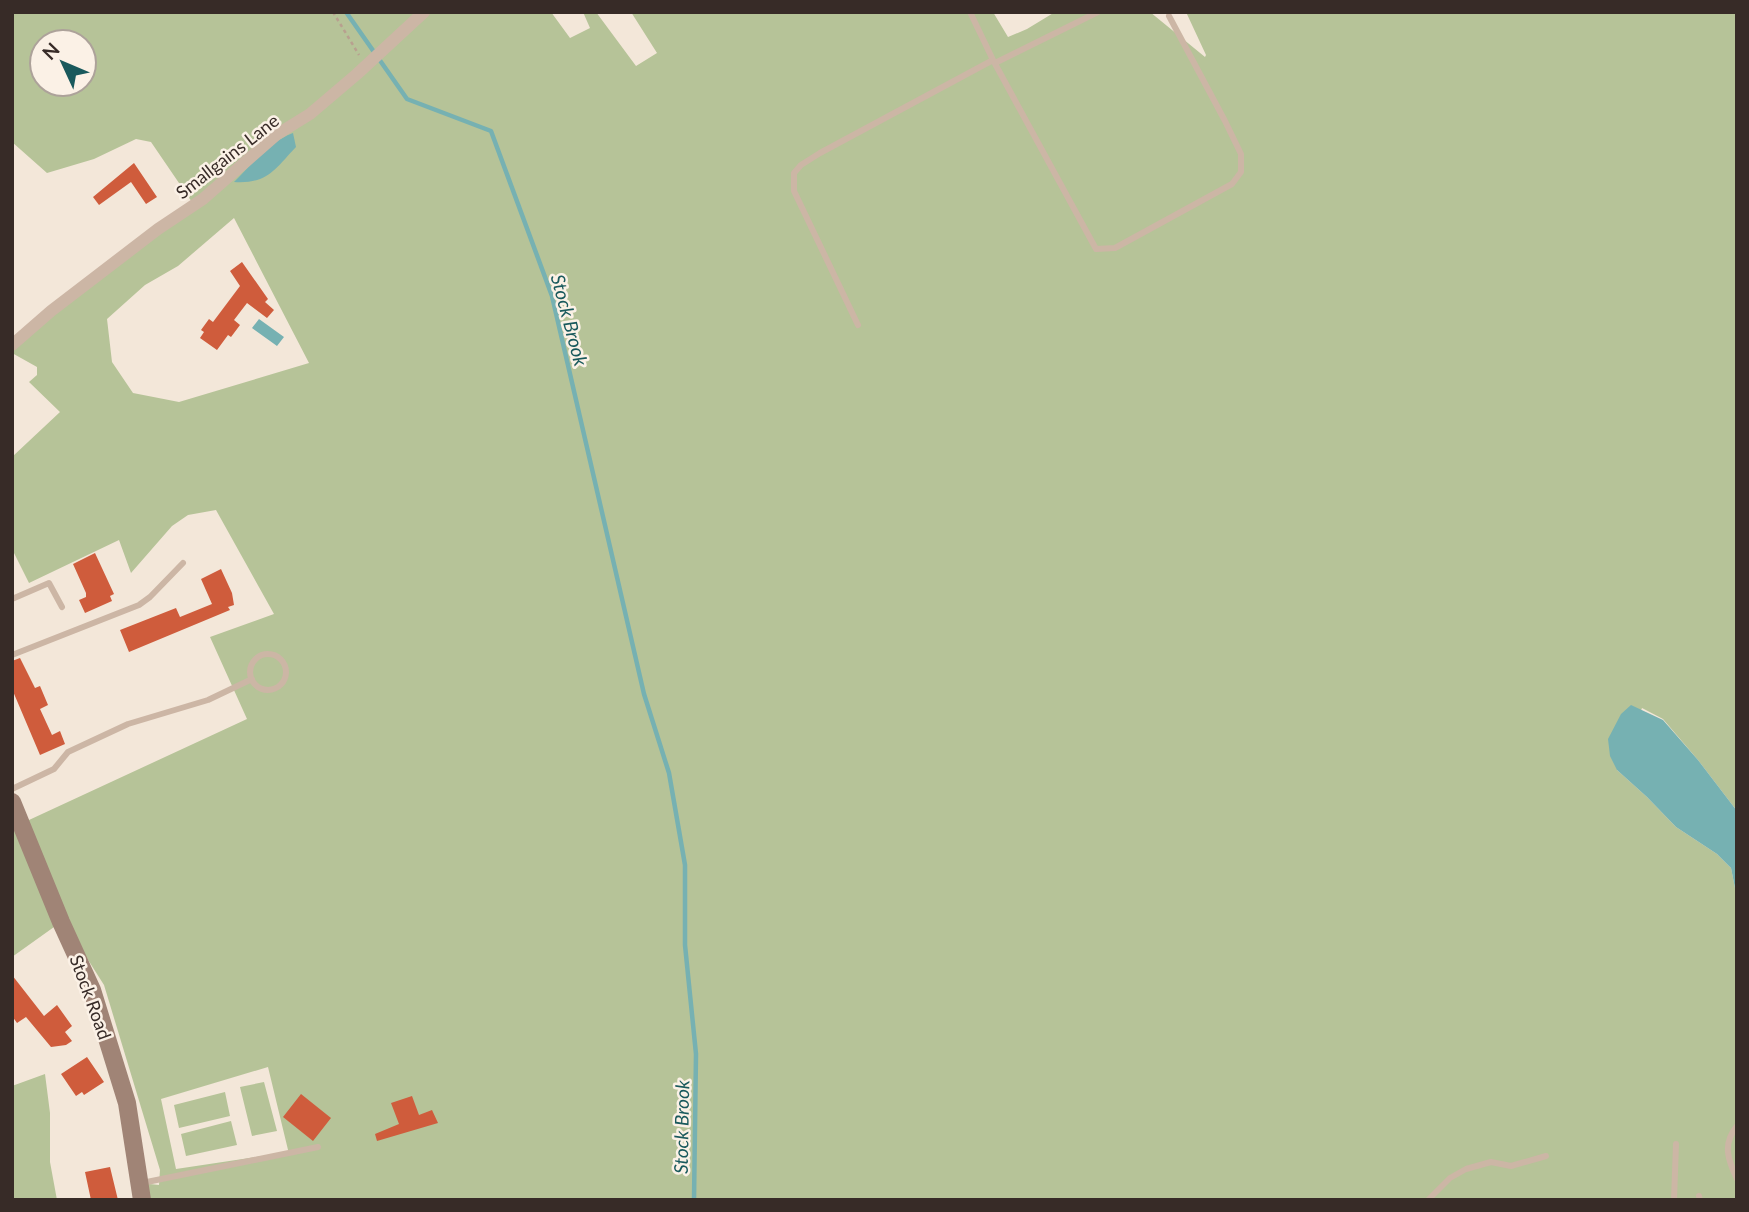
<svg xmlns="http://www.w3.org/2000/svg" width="1749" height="1212" font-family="Lato,sans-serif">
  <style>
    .green { fill: #b6c398; fill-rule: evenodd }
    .water { fill: #76b1b2 }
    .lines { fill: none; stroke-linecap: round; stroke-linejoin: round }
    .stream { stroke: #76b1b2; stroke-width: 4.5 }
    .building { fill: #cf5c3c }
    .path { stroke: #b8a08f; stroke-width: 2.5; stroke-dasharray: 3.5 3.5; stroke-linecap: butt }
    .service { stroke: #ccb6a5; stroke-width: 6 }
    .minor { stroke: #ccb6a5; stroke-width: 12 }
    .secondary { stroke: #a08476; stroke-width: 18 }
    .labels { text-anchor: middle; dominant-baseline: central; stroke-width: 5; stroke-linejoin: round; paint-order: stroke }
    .street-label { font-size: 18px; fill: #372b27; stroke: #fbf1e6 }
    .water-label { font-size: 19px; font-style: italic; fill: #19595c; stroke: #fbf1e6 }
  </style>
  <rect width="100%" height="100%" fill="#f3e7d9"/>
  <path class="green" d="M12,12h539l19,26 20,-10 -7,-16h13l40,54 21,-13 -26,-41h362l15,25 19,-8 28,-17h95l55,45 1,-2 -20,-43h551v799l-39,-51 -35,-41 -21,-11 -25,62 30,27 29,30 41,27 14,14 6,30v302h-1595l-2,-17 19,2 1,-15 -56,-185 -45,-71 2,8 -49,35v-135l17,-2 218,-101 -37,-82 64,-23 -58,-104 -28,5 -16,11 -41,47 -12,-33 -90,43 -17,-34v-92l48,-45 -31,-30 8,-7v-8l-25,-14v-8l182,-140 -43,-63 -15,-3 -42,20 -47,14 -35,-31zM42,42h42v42h-42zM234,218l75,145 -130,39 -46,-9 -21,-31 -5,-43 38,-34 33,-19zM268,1067l21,87 -20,1 -93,14 -15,-70z
    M45,1074l5,39v49l7,38h-45v-114z
    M264,1082l13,49 -25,5 -12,-49z
    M225,1092l5,24 -51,12 -5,-23z
    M231,1121l6,24 -51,11 -5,-22z"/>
  <path class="water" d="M293,133l3,14c-22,23 -28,37 -62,35 18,-18 35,-40 59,-49z
    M259,319l25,18 -7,9 -25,-18z
    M1631,705l32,15 35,40 39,51v87l-6,-30 -14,-14 -41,-27 -29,-30 -30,-27 -7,-14 -2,-17 13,-25z"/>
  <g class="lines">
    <path class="stream" d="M346,12l61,87 84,32 61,165 92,398 25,79 16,92v80l11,109 -2,146"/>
  </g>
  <path class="building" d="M134,163l23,34 -11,7 -15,-22 -32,23 -6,-8z
    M242,262l26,37 -3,3 9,8 -7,8 -20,-15 -13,17 6,5 -9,12 -3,-2 -11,15 -17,-12 4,-6 -3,-2 8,-11 4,3 27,-36 -10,-15z
    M95,553l19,41 -4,2 2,5 -27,12 -6,-13 7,-3v-4l-13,-29z
    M221,569l11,24 2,12 -6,2 2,3 -101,42 -9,-22 56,-22 4,9 32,-13 -11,-25z
    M20,658l15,30 5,-2 8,19 -8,4 12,26 8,-4 5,13 -25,11 -28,-66v-28z
    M12,975l32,41 13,-11 15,21 -7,6 7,9 -6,4 -15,2 -25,-30 -9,6 -5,-7z
    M87,1057l17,25 -20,13 -2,-3 -6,4 -15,-22z
    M301,1094l30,24 -18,23 -30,-24z
    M412,1096l7,19 13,-5 6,13 -61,18 -2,-7 24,-10 -8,-21z
    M110,1167l8,33h-27l-6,-28z"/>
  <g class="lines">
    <path class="path" d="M333,12l26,43"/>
    <path class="service" d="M993,60l103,189 19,-1 117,-64 9,-12v-18l-16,-33 -56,-105
      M995,63l103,-51
      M858,325l-64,-134v-18l7,-8 19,-12 173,-93 -23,-48
      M12,599l37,-16 13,24
      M250 672a18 18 0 1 1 36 0a18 18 0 1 1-36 0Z
      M12,655l127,-50 11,-8 33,-34
      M12,789l42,-20 14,-17 60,-28 80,-24 44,-21
      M1737,1126c-15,18 -9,34 0,53
      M142,1183l176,-36
      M1699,1196l1,4
      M1428,1200l22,-22 16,-9 25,-7 20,4 35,-10
      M1674,1200l2,-56"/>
    <path class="minor" d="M12,345l39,-34 107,-82 45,-30 73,-64 34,-21 47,-40 67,-62"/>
    <path class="secondary" d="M12,802l49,120 31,68 35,113 15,97"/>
  </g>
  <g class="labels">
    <g class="street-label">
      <text transform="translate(227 156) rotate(-38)">Smallgains Lane</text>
      <text transform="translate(91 997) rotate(70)">Stock Road</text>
    </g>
    <g class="water-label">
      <text transform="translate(570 320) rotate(75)">Stock Brook</text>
      <text transform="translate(681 1127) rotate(-89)">Stock Brook</text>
    </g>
  </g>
  <rect width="1749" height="1212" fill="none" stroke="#372b27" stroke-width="28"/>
  <g transform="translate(63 63) rotate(314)"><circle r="33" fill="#fbf1e6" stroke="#ada29a" stroke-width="2"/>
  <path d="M0-5L12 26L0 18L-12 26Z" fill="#19595c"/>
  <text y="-10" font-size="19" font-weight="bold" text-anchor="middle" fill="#372b27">N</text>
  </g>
</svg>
